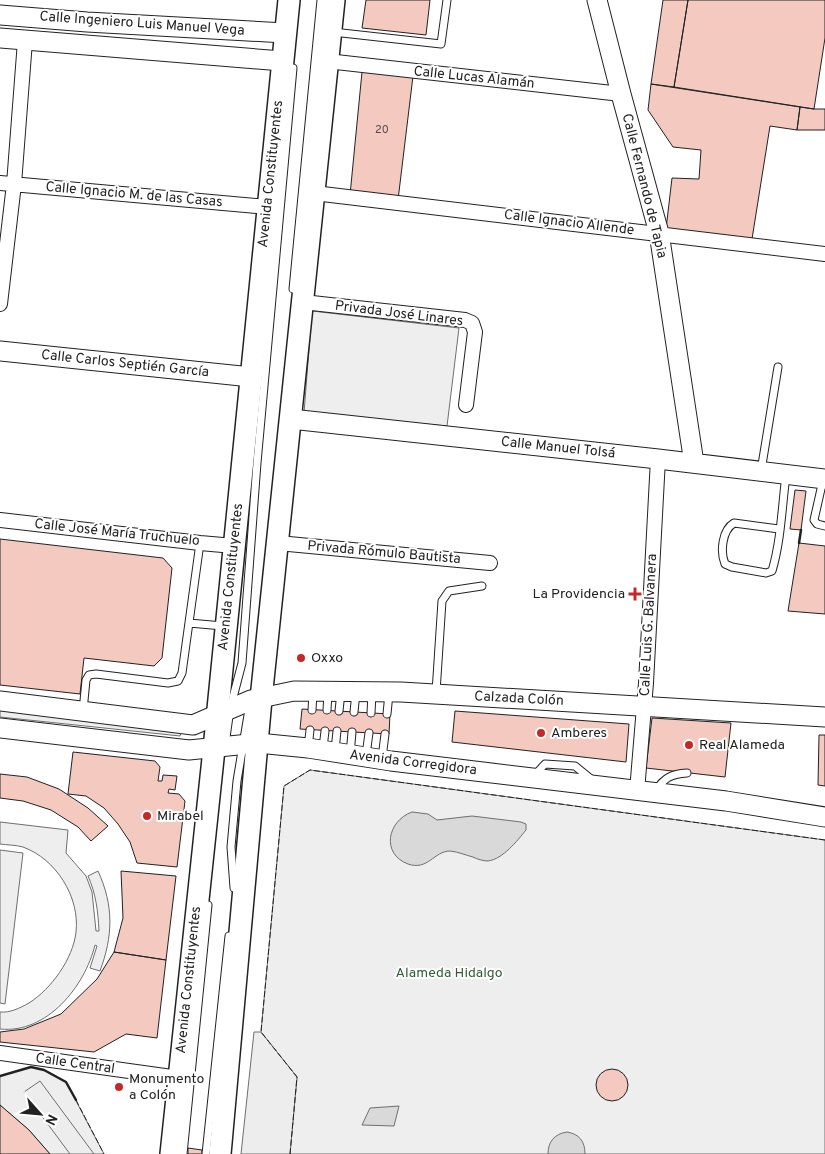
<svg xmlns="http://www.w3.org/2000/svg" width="825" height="1154" font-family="Overpass,sans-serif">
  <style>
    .green { fill: #eee; stroke: #6f6f6f }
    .parking { fill: #ededed; stroke: #6f6f6f }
    .water { fill: #d9d9d9; stroke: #6f6f6f }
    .building { fill: #f3c9c0; stroke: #222 }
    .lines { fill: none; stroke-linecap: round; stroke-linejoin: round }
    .lane-casing { stroke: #222; stroke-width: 9 }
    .street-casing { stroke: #222; stroke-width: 16 }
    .secondary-casing { stroke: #222; stroke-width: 21 }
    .primary-casing { stroke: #222; stroke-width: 24 }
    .lane { stroke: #fff; stroke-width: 7 }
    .street { stroke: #fff; stroke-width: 14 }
    .secondary { stroke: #fff; stroke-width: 19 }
    .primary { stroke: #fff; stroke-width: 21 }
    .fence { stroke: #222; stroke-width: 1; stroke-dasharray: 6 2.5; stroke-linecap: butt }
    .wall { stroke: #222; stroke-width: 2.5 }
    .poi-dot { fill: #c62828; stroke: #fff; stroke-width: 2 }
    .labels { text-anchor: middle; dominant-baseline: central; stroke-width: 4; stroke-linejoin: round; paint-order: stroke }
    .number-label { font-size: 11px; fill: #564c4a }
    .street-label { font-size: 14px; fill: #222; stroke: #fff }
    .poi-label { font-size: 14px; fill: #222; stroke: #fff; text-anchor: start }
    .park-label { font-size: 14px; fill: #2f5e38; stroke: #fff }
  </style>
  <rect width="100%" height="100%" fill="#fff"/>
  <path class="green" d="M312,311l147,17 -12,98 -143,-13z
    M0,708l182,22 -2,6 -180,-19z
    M310,770l515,70v314h-535l7,-77 -36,-45 23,-246z
    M0,822l68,8 -2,23 20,23 6,16 4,39h3c-1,-20 -3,-37 -11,-55l10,-5c16,35 15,65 2,100l-10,-3 7,-22 -2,-1c-10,41 -48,89 -95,84v-17c10,1 20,-4 29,-9 22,-14 44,-44 47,-71 4,-35 -20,-73 -53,-85 -7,-2 -16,-2 -23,-3z
    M0,850l23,3 -18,151 -5,-1z
    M31,1067l13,3 22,12 38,72h-54l-21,-24 -29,-25v-29z"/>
  <path class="parking" d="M254,1032h7l36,45 -7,77h-49z
    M40,1081l54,73h-24l-46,-62z"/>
  <path class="water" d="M412,812l16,2 9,6 35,-4 49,6 5,2v6c-9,11 -23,29 -38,31 -5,0 -11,-2 -15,-4 -8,-2 -14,-5 -23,-6 -16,0 -22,20 -42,13 -27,-10 -21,-43 4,-52z
    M399,1106l-5,20 -32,-1 8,-17z
    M567,1132c12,2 18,9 18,22h-37c0,-12 6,-20 19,-22z"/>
  <path class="building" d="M366,0h64l-4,35 -64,-7z
    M663,0h25l-14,87 -23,-3z
    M688,0h137v38l-11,71 -140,-22z
    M362,72l51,4 -15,124 -48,-5z
    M651,84l149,23 -3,23 -27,-4 -18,113 -86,-10 6,-51 27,1 2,-29 -28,-3 -25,-37z
    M800,107l14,2h11v21h-28z
    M795,490l11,1 -5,39 -11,-1z
    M0,539l163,19 9,10 -10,90 -8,8 -70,-8 -4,36 -80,-9z
    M799,543l26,3v68l-37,-3z
    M302,709l88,5 -1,20 -89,-5z
    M455,711l174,13 -3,38 -174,-20z
    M652,718l79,5 -6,54 -79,-9z
    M819,735h6v51l-7,-1z
    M73,752l82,9 5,6 -2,14h4l1,-6 14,1 -2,14 -6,-1 -1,4 11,1 6,7 -8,66 -40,-4 -7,-21 -12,-18 -14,-16 -18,-12 -18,-2z
    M0,774l27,3 32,12 29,19 20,18 -17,15 -13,-14 -27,-17 -28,-9 -23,-3z
    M121,871l55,5 -10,84 -52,-8 9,-34z
    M114,952l52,8 -9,78 -31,-4 -32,18 -94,-10v-10l24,-3 37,-15 36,-35z
    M596 1085a16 16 0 1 1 32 0a16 16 0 1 1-32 0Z
    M0,1105l29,25 21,24h-50z
    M188,1148l14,2v4h-14z"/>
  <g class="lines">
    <defs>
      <path id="lane" d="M333,32l108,12 6,-44
        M293,289l28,-289
        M761,471l17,-104
        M823,480l-9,40 3,4 8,2
        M779,529l-45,-6c-12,7 -14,29 -9,41l7,3 34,6 6,-2c9,-30 10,-65 14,-96
        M189,623l34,3
        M436,692l6,-91 7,-10 33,-5
        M312,710l1,-17
        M327,710l1,-17
        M83,711l3,-31 3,-5 7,-1 72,9 10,-2 4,-8 18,-130
        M339,711l2,-19
        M354,712l2,-20
        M371,713l1,-20
        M387,714l2,-21
        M225,745l5,-36 12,-46 15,-200 36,-395
        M308,748l2,-18
        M323,748l2,-17
        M335,750l2,-19
        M350,755l2,-23
        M366,755l3,-22
        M382,758l3,-24
        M534,776l11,-12 30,2 16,13
        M656,790c9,-13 16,-16 31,-17
        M234,888l-3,-41 6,-66 13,-78
        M183,1154l25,-249
        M206,1154l23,-218"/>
      <path id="street" d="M327,61l294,33
        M0,183l268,24
        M314,193l511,61
        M303,302l162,18 7,3 3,9 -9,73
        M0,304l14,-120 11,-143
        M0,520l200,23 34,3
        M278,543l212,20
        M637,791l9,-108 12,-224
        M0,1053l179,25"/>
      <path id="secondary" d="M597,0l24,94 38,139 35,230
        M0,15l87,7 198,11
        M0,38l282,23
        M0,351l251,26
        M291,419l367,40 167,20
        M0,701l193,24 58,-25 43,-9 107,1 424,25
        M0,728l189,22 69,-7 50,5 83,13 335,40 99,16"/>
      <path id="primary" d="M171,1154l43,-405 75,-749
        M220,1154l41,-455 73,-699"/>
    </defs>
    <use href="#lane" class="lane-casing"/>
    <use href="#street" class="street-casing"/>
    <use href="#secondary" class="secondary-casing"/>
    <use href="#primary" class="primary-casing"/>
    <use href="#lane" class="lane"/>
    <use href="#street" class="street"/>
    <use href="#secondary" class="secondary"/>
    <use href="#primary" class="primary"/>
    <path class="fence" d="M76,1100l28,54
      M290,1154l7,-77 -36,-45 23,-246 26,-16 515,70"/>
    <path class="wall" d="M799,543l2,-13
      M0,1076l31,-9 13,3 22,12 10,18"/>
  </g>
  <g class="poi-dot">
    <path d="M632.5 586.5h5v5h5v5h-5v5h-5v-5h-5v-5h5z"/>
    <circle cx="301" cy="658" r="5"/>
    <circle cx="541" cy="733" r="5"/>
    <circle cx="689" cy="745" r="5"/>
    <circle cx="147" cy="816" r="5"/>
    <circle cx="119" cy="1087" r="5"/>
  </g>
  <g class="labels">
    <g class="number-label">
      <text x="382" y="130">20</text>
    </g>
    <g class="street-label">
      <text transform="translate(142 24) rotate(4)">Calle Ingeniero Luis Manuel Vega</text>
      <text transform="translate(474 78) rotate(6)">Calle Lucas Alamán</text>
      <text transform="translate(271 174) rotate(-84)">Avenida Constituyentes</text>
      <text transform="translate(644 186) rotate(76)">Calle Fernando de Tapia</text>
      <text transform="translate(134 195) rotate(5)">Calle Ignacio M. de las Casas</text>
      <text transform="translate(569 223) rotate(7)">Calle Ignacio Allende</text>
      <text transform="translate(399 314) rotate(7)">Privada José Linares</text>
      <text transform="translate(125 364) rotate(6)">Calle Carlos Septién García</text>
      <text transform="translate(558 448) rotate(6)">Calle Manuel Tolsá</text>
      <text transform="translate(117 533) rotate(6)">Calle José María Truchuelo</text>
      <text transform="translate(384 553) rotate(5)">Privada Rómulo Bautista</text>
      <text transform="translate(231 577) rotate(-84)">Avenida Constituyentes</text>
      <text transform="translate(649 625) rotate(-87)">Calle Luis G. Balvanera</text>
      <text transform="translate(519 699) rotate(3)">Calzada Colón</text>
      <text transform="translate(413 763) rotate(7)">Avenida Corregidora</text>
      <text transform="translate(189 980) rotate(-84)">Avenida Constituyentes</text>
      <text transform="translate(75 1064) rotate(8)">Calle Central</text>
    </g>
    <g class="poi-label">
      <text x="625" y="594" text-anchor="end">La Providencia</text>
      <text x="311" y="658">Oxxo</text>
      <text x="551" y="733">Amberes</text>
      <text x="699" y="745">Real Alameda</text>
      <text x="157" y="816">Mirabel</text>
      <text x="129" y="1079">Monumento<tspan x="129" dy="16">a Colón</tspan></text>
    </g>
    <g class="park-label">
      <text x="449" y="973">Alameda Hidalgo</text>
    </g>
  </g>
  <g transform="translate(40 1114) rotate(117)" stroke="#ffffff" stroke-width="4" paint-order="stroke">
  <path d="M0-4L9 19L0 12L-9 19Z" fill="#222222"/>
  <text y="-8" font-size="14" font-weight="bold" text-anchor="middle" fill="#222222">N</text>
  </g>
</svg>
